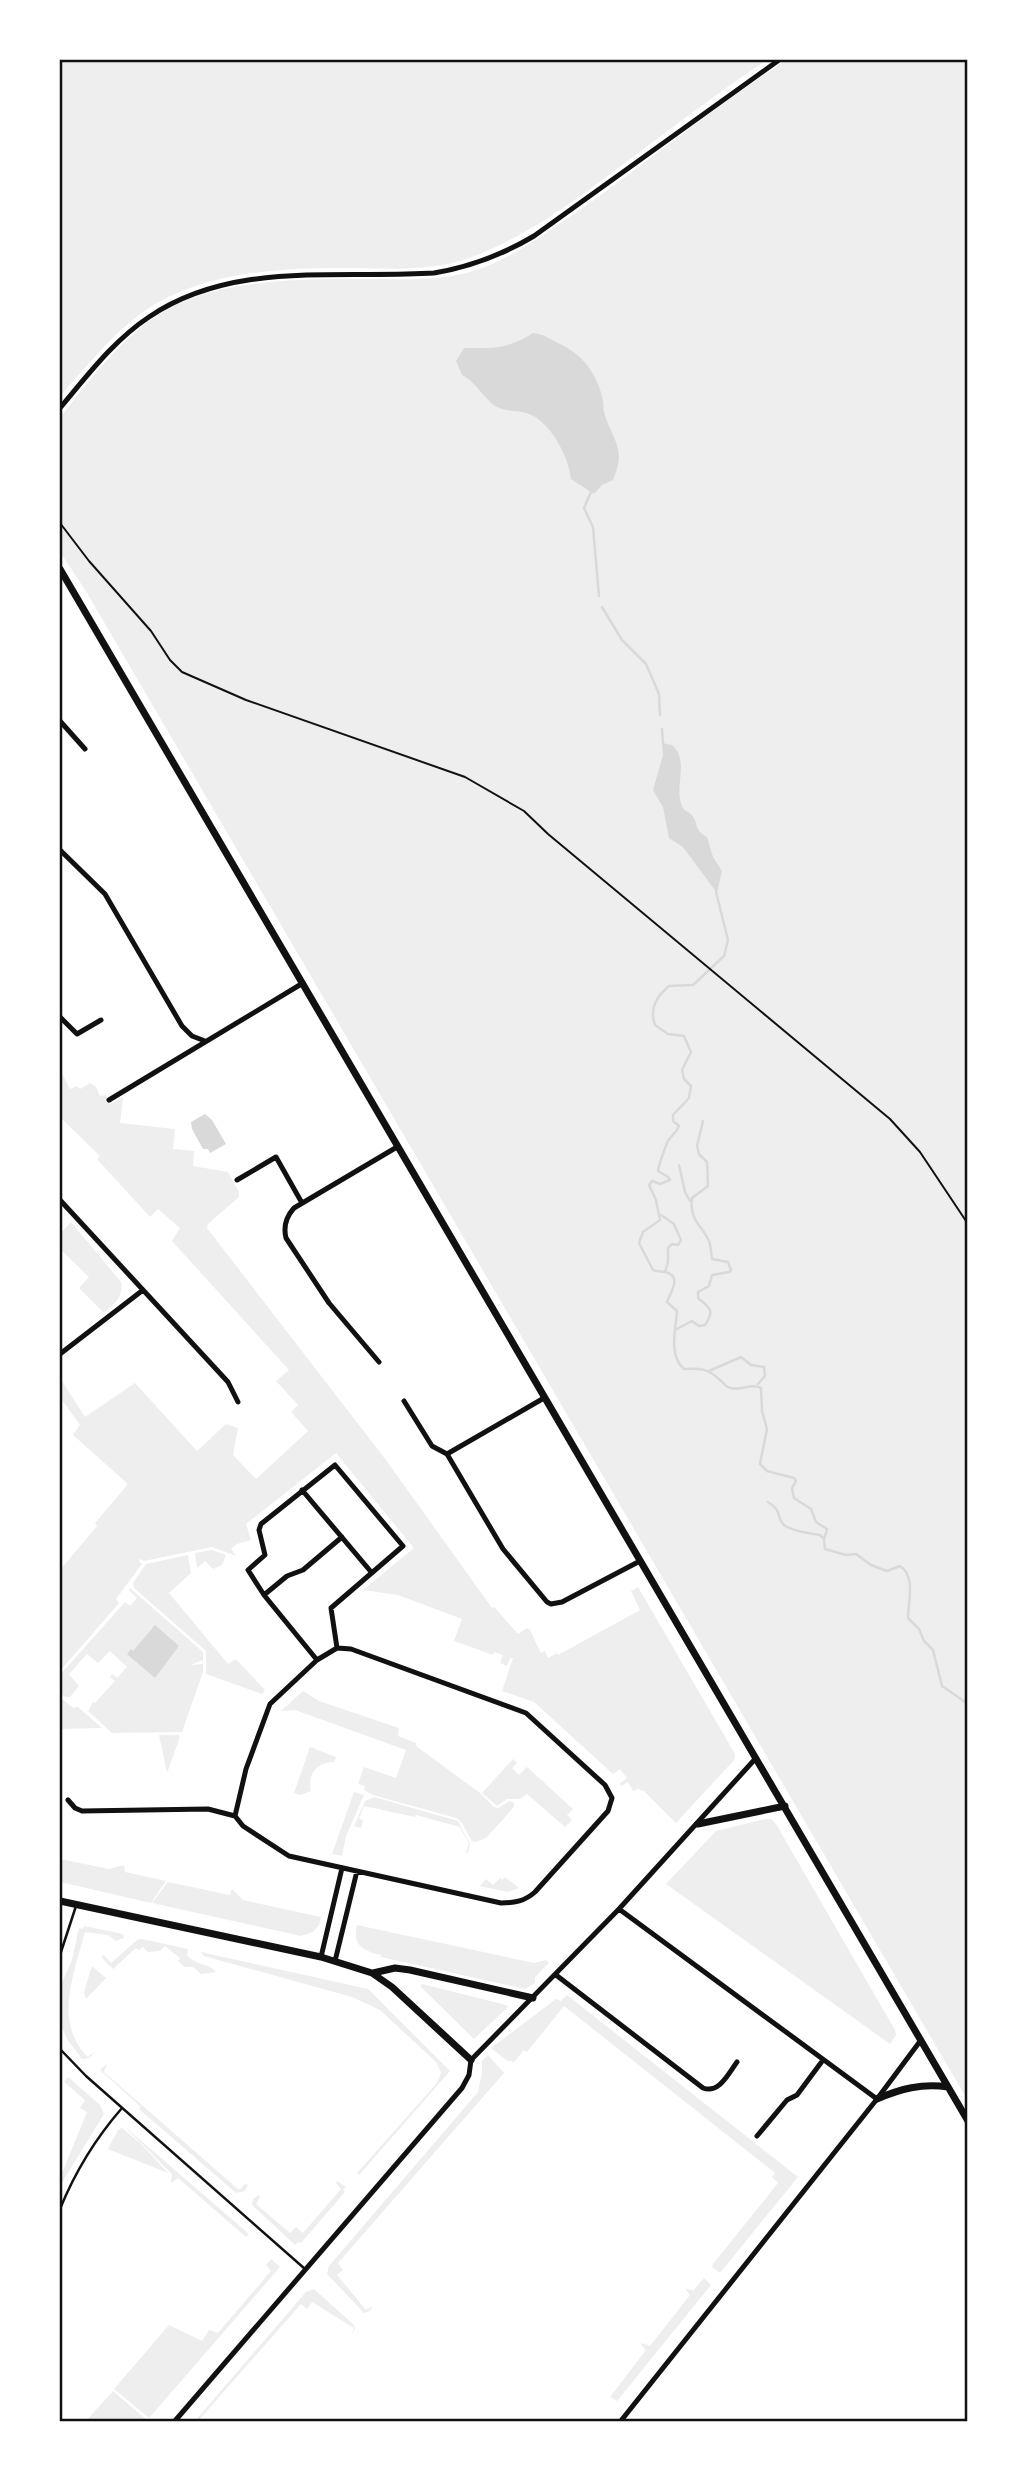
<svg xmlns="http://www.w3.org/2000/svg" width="1027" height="2481" font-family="'Space Grotesk',sans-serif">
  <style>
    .green { fill: #eee }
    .water { fill: #d9d9d9 }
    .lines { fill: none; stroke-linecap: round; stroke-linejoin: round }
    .stream { stroke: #d9d9d9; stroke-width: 2.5 }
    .path { stroke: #111; stroke-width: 2 }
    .service { stroke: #111; stroke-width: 2.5 }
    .minor { stroke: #111; stroke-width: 5 }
    .tertiary { stroke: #111; stroke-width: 7 }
    .neatline { fill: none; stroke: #111; stroke-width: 2.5 }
  </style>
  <rect width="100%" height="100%" fill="#fff"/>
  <path class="green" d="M60,60h707c-50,33 -98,70 -146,106 -47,35 -93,70 -149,91 -42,16 -87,11 -131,11 -66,0 -144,5 -199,45 -31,22 -56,55 -82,83z
    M786,60h181v2039l-880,-1506 -27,-41v-134c28,-36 59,-78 98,-103 56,-37 142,-36 207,-36 40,0 82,3 120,-12 41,-17 77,-45 113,-70 63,-46 124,-95 188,-137z
    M60,1070l10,19 7,-3 3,3 10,-6 6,4 4,9 6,-1 4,9 13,-7 -3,26 55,6 -2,20 21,2 -1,15 35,6 11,20v5l-31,27 -1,4 179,232 106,148 2,-1 24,27 9,-6 3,2 11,23 4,-2 3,7 9,-5 1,2 82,-45 -9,-19 7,-4 97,167v5l-59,64 -32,-32 -6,-2 -5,2 -5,-9 -7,4 -1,-3 7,-5 -7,-9 -7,5 -79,-72 -32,-11 11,-33h-3l-3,8 -7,-3 3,-8 -9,-3 -1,3 -39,-14 8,-22 -64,-24 -35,-5 51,-42 -78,-95 -90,71 5,16 -14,4 -6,5 5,7 -24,-9 -68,14 -4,-2 -1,2 3,3 -26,35 3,4 -59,68v-101l37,-44 -2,-3 33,-39 -55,-49 7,-10 -20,-28v-19l25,39 50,-34 62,68 29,-27 12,4 -5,27 23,24 52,-48 -17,-19 7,-7 -22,-24 13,-11 -117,-129 8,-13 -22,-19 -8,8 -53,-58 3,-3 -40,-39z
    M71,1222l50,60c3,15 -7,22 -17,31l-25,-25 10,-11 -29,-28v-15z
    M212,1550l14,5 -4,10 -9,4 -8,-8 -8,7 -2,-15z
    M188,1555l3,18 -22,20 59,71 8,-5 29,31 -3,4 -56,-20v-23l-72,-63 -1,-5 13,-19z
    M130,1588l73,64v8l-13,5 13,-1v8l-21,60 -70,1 -24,-22 5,-9 2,1 20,-22 -5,-4 2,-3 5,4 10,-11 -17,-16 -12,12 -11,-9 -18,20 10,12 -9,11h-5l-5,-4v-18l65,-73 5,4 7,-8 -8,-8z
    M303,1691l16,10 80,27 -1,8 18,7v3l64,47 14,14 4,1 12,-7 4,2v4l-28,31 -10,4 -4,-1 -10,-18 -6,-5 -83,-23 -9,-5 1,-4 -7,-2 6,-17 32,11 10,-28 -111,-40 -14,1z
    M60,1697l13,11 5,-1 24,21 -42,1z
    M159,1735h19l2,2 -13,36z
    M310,1747l26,10 -2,5c-17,0 -27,12 -23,29l-11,4 -6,-2z
    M513,1759l4,4 -5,5 7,7 8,-8 46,42 -6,6 5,5 -7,7 -38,-33 -7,5h-13l-10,7 -15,-13z
    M354,1792l10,3 -18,41 -4,20 -10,-2z
    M374,1797l84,24 12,23 -2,9 -2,-1 3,-8 -9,-17 -44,-12 -1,2 -51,-11 -5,13 4,1 -2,8 -7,-2 11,-25z
    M765,1819h6l5,5 119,206 1,5 -6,9 -224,-160 50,-53z
    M60,1859l49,10 15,-4 1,7 41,9 -15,22 -91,-21z
    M505,1877l14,11 -11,4 -28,-6 6,-7 7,6 7,-7 2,2z
    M168,1882l62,13 2,-6 11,11 78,17 -2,8 -6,7 -12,4 -149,-33z
    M357,1925l177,38 12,-3 3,3 -14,14v6l-10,6 -144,-32v-2c-18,-4 -29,-10 -24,-30z
    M84,1926l39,8 1,4 -8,3 -8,-6 -23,-3c-11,40 -32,92 3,125l6,-5 -4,6 -8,1 -15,-20 -7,-16v-36l12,-27 7,-32 4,1z
    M142,1939l46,10 -1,6c8,10 22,8 29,17l-15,2 -8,-7h-8l-7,-6 2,-3 -15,-12 -5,5 -12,1 -5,-5 -4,3 -3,-2 -23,21 -11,-11 1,-4 8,9 26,-23z
    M201,1952l167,37 82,82 -91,104 -2,-2 80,-90 4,-10 -4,-10 -57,-53 -28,-13 -148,-41z
    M92,1966l14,12 -20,21 -2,-7z
    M422,1984l84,21 2,2 -34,32 -54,-53z
    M567,1995l231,182 -78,96 -8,-6 1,-3 65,-81 -6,-6 3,-4 -211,-167 -37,46 -3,-2 -10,12 -8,-2 -15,-12 65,-49 5,2z
    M488,2055l16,18 -166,190 5,7 -6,5 29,35 7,-4 -3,5 -6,2 -37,-39 2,-8 149,-174 4,-19v-12z
    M107,2064l-3,8 135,118 6,-6 3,1 -3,6 -9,2 -97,-84 2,-2 -41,-37z
    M68,2077l32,28 4,9 -44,72v-8l27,-66 -7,-4 5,-8 -21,-18z
    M124,2126l125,108 -3,3 -68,-59 -7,5 1,-9z
    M122,2128l18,15 28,30 -60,-24 10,-19z
    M337,2181l9,6 -3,3 2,2 -44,51 -3,-1 -3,3 -43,-40 1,-6 6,-4 1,2 -4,7 34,29 6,-6 7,6 38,-44 -5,-6z
    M271,2259l9,8 -131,151 -35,-29 55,-64 33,16 7,-11 9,3 53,-62 -5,-6z
    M704,2278l7,7 -94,116 -7,-4 36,-47 -5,-5 1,-2 8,3 40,-51 -5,-7 8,3z
    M314,2289l40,36 1,4 -4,6 3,-7 -42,-26 -5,7 -6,-5 -103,117h-3l111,-129z
    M113,2391l34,29 -1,1h-60z"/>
  <path class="water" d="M533,333c11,1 15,5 25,10 25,11 40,32 45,58 1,4 0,8 1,11 8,28 23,36 9,68l-11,5 -8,9 -23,-15c-2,-21 -20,-57 -42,-65 -9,-4 -22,-2 -32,-7 -13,-7 -19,-24 -35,-32l-6,-14 8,-13c31,0 41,2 69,-15z
    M662,743l10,2c19,17 0,43 11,63 2,3 6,4 9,7 7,9 1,14 15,22l6,20 9,14 -5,22 -34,-46 -14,-9 -6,-31 -10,-17 10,-35z
    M205,1114l7,6 14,24 -16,9 -2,-4h-5l-11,-20 -1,-7z
    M155,1625l24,21 -24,32 -28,-24 4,-5 2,2z"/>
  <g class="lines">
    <path class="stream" d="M591,492l-7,16 9,19 6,69
      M602,607l20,33 24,24 13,30 1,21
      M662,729l1,14
      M716,892l12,48 -4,16 -31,29 -24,1c-12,10 -20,23 -14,39l13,9 16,2 7,16 -9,18 2,9 7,7 -2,12 -16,17v6l6,5c-3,7 -7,9 -11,15 -2,4 -10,26 -10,30l10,6 2,3 -10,4 -8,-3 -3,4 7,15 4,20 -17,12 -4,11 14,27c4,2 8,1 12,2 18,4 5,21 2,30l10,9c-1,17 -9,44 7,58 15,-1 24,-1 36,11 4,3 4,5 8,7 11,6 22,-5 33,1l1,23 5,18 -7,35 7,7 27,7 2,3 -4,7 2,10 17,11 5,13 11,7 -3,11 1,9 21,6 10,-1 15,11 16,6 13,-5c16,10 8,36 8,52l11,11 5,12 9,9 9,36 26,18
      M679,1165l6,27 5,9
      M661,1215l13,9 7,16 -3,5 -6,-1 -4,4v14l-3,10
      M675,1330l17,-9 7,5 6,-1c11,-16 3,-18 -7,-27v-6l11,-6 3,-11 17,-3 2,-2 -3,-8 -16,-3c-1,-6 -1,-13 -3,-18 -8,-17 -20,-21 -17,-43l16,-12 -1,-24 -8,-8 -2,-8 6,-25
      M709,1371l32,-14 10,8 13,2 1,9 -7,8
      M768,1502c15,10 7,12 15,22 5,6 30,10 37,11l4,4"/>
    <path class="path" d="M60,523l29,38 62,70 19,29 12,12 64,28 219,77 59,34 24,23 342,285 30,33 48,72"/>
    <path class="service" d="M60,1955l16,-49
      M60,2049l26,27 219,193
      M60,2209c15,-37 35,-70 62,-101"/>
    <path class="minor" d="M60,408c27,-32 54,-68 89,-91 84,-57 190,-38 285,-44 36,-6 68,-18 100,-37l245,-176
      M60,721l25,28
      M60,850l45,44 77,132 10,10 13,5
      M60,1017l17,17 24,-14
      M109,1100l194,-117
      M237,1180l39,-23 26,46
      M60,1200l168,182 10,20
      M60,1354l83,-64
      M379,1362l-50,-59 -43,-65c-3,-12 0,-21 8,-30l103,-61
      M404,1401l28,45 15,8 56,95 44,53 4,2 11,-2 78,-41
      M447,1454l97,-56
      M302,1490l70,83
      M264,1595l23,-19 16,-6 39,-33
      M337,1648l14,1 175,64 79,72 7,13 -4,13 -73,81c-10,9 -20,11 -34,11l-212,-47 -46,-30 -8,-10 11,-47 24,-65 47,-44z
      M317,1660l-53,-65 -16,-25 17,-15 -6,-25 2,-6 74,-59 68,81 -72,62 6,40
      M68,1800l7,8 7,3 126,-2 27,7
      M619,1909l258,190
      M321,1957l21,-89
      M335,1961l22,-90
      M556,1975l147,113c16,6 25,-14 34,-26
      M757,2136l30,-36 10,-5 26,-35
      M174,2422l288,-334 7,-13 2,-15 148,-151 137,-151
      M620,2422l257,-323 44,-59"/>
    <path class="tertiary" d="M60,569l908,1552
      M698,1824l87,-18
      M60,1901l261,56 51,16 20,14 79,73
      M373,1973l22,-5 15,2 123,28
      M877,2099c23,-10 45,-16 71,-12"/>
  </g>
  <rect width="1027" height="2481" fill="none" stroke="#ffffff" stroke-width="122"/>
  <rect x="61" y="61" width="905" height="2359" class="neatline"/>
</svg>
